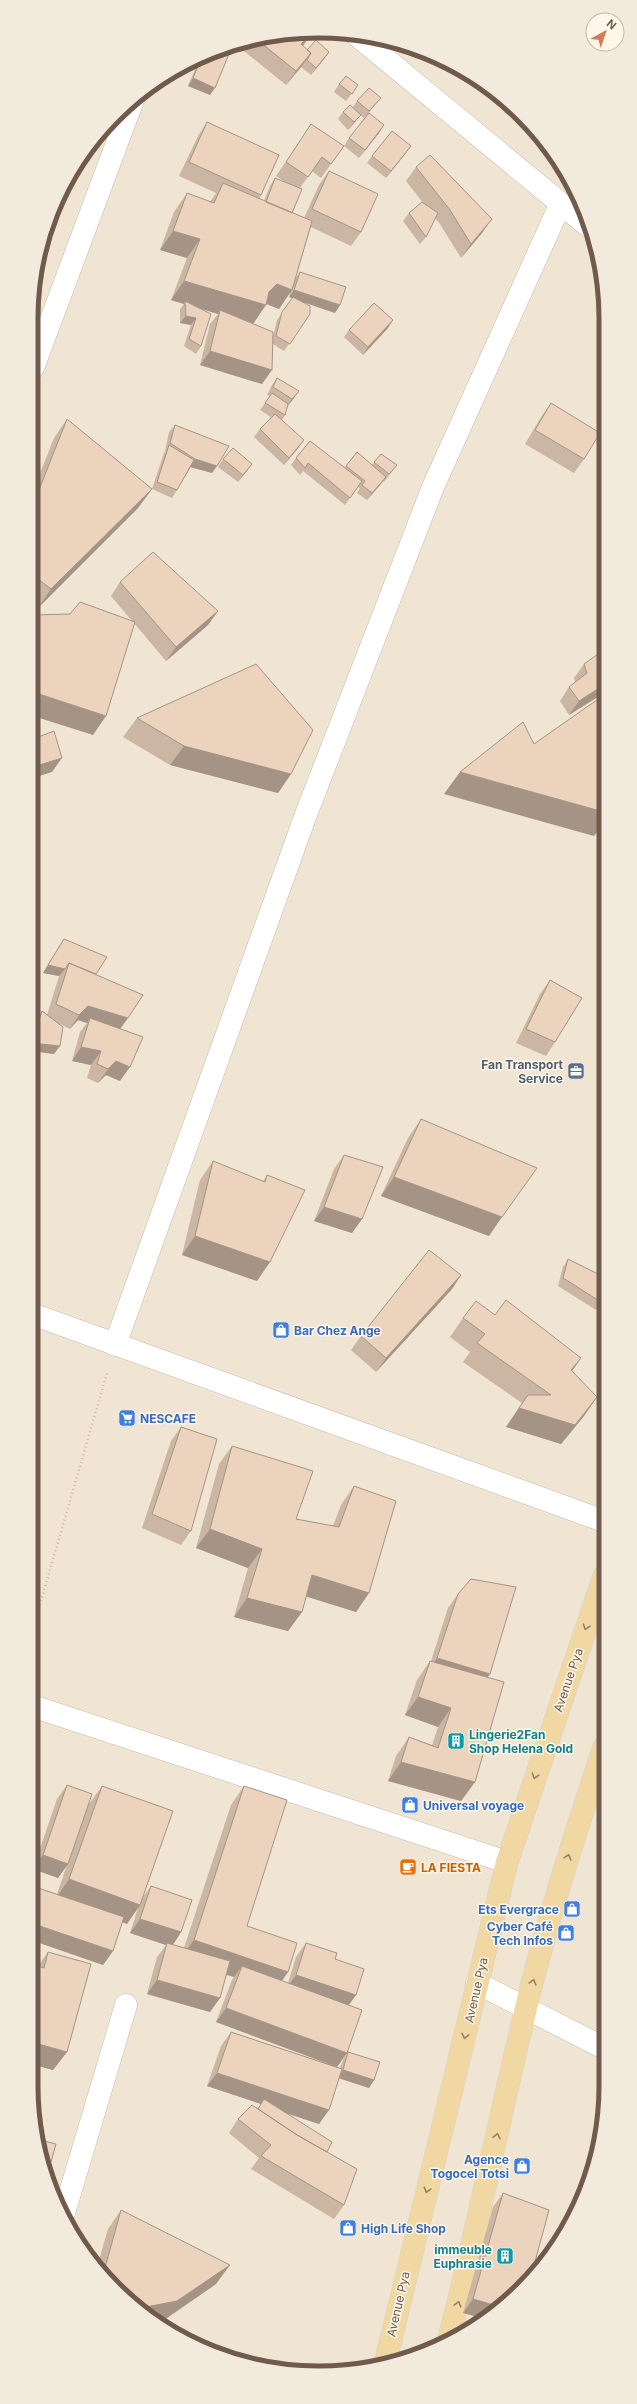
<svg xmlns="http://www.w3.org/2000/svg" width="637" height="2404" font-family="Inter,sans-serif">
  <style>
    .residential { fill: #f0e4d3 }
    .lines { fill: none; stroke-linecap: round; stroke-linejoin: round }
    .minor-casing { stroke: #c9baab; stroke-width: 23 }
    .major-casing { stroke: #d7d1cd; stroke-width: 23 }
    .path { stroke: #d0b6a2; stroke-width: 2.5; stroke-dasharray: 1 3; stroke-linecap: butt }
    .minor { stroke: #fff; stroke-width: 22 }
    .major { stroke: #f1d8a3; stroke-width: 22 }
    .wall { fill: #cbb5a3; fill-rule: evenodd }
    .shaded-wall { fill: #a59485 }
    .building { fill: #ecd3be; stroke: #a59485 }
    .oneway { stroke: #968066 }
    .labels { text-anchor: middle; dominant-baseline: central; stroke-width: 3; stroke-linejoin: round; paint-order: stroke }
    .service-label { font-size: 12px; font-weight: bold; fill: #4e5e75; stroke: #fdf6e9; text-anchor: end }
    .shop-label { font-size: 12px; font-weight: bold; fill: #366cbe; stroke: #fdf6e9; text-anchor: start }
    .street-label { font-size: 12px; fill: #6f5a4c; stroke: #fdf6e9 }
    .culture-label { font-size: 12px; font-weight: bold; fill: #0d838f; stroke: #fdf6e9; text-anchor: start }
    .food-label { font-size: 12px; font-weight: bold; fill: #c56008; stroke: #fdf6e9; text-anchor: start }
    .rim { fill: none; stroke: #6f5a4c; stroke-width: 5 }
  </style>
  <rect width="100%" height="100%" fill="#f9f2e4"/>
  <path class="residential" d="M300,32l56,1 90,28 76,54 54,77 28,89v1842l-13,55 -24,51 -32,46 -41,38 -48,30 -53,20 -94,9 -55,-9 -52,-20 -48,-29 -42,-39 -49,-80 -17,-54 -5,-56 2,-1804 13,-55 24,-51 33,-46 41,-39 48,-29 52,-20z"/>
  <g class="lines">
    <defs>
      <path id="minor" d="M354,33l233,192
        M33,368l100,-268
        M32,1314l572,207
        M115,1345l190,-528 128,-330 127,-282
        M32,1706l475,156
        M477,1983l127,65
        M64,2213l62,-208"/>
      <path id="major" d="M448,2342c29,-111 51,-223 78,-334 21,-88 49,-175 78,-261
        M385,2364l122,-502 97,-286"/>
    </defs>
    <use href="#minor" class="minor-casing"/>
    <use href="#major" class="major-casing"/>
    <path class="path" d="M32,1632l75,-259"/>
    <use href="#minor" class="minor"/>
    <use href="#major" class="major"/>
  </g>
  <path class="wall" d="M300,32l3,14 4,4 22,2 -5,7 -13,16 -10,-8 -15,18 -48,-39 -6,8 -3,-1 -19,42 -22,-9 12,-29 44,-16z
    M339,84l19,1 -12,16 -12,-9z
    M357,101l18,4 -11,13 -4,-3 -5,7 -7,8 -10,-11 5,-7 10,-5z
    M207,122l54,73 -2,4 5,2 6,-15 5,-8 10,4 -9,-6 26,-38 42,8 -23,32 -9,-7 -12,17 -8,25 12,5 15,-33 10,-14 32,61 -10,14 -40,-19 -16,52 5,-7 35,41 -33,-11 8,12 -26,37 -11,-7 -11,40 -62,-19 10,-41 8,-10 -19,-6 2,38 -5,8 -12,-8 7,-21 -11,-2v-14l4,-5 -13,-4 16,-42 -27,-8 14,-38 13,-19 23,9 6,-9 -37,-17 19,-40zM290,292l-1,5 3,1 -15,22 -4,17 -20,-13 13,-20 13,5z
    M379,133l-20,25 -15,-12 5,-8z
    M406,153l-20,25 -19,-15 5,-7z
    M416,167l66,66 -21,25 -21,-34 -5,-6 -9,19 -6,7 -17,-23 6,-8 15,-9 -18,-23z
    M388,328l-25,27 -19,-18 5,-7z
    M277,378l17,20 -6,8 -3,9 -3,5 17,27 -15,18 -30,-28 6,-8 11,-12 -11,-7 10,-14 -3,-1 5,-10z
    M551,403l33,56 -10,14 -49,-29 16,-27z
    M67,419l85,70 -14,19 -100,100 -5,-4v-113l21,-53z
    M175,425l37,48 -21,-6 -14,23 -5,8 -20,-9 12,-36 1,-2 4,-19z
    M357,452l15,13 9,-11 16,11 -13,17 -1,-1 -16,19 -10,-7 3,-5 -2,-1 -13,18 -42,-34 -3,4 -9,-10 5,-7 49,9z
    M223,459l29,5 -14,18 -20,-15z
    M120,582l98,29 -10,14 -42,36 -32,-38 -41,112 39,-114 -21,-25z
    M584,664l20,29 -35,22 -9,-14 9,-14 6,-5 -1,-4z
    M137,718l154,56 -13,19 -108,-28 -47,-28z
    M64,939l32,35 24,55v52l-14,-6 -8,8 -11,-5 4,-13 -19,-4 8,-29 7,-9 -9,-3 -8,9 -10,-5 -6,30 -22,-3v-19l5,-14 5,-7 5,4 12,-39 -16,-3 16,-27z
    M550,980l5,62 -9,14 -30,-13 24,-49z
    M421,1119l68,117 -108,-40 27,-58z
    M344,1155l18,64 -10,14 -38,-12 20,-52z
    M213,1161l50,20 4,-6 -10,106 -75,-26 18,-75z
    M568,1259l33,43 -5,8 -38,-24 5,-19z
    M461,1275l-9,14 -76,83 -25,-22 10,-14z
    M495,1315l86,43 -9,13 25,26 -13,19 -23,28 -55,-17 16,-24 -59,-41 7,-10 -20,-15 13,-19z
    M181,1427l10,104 -10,14 -39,-17 29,-87z
    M232,1446l64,73 37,7 8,-21 13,-19 15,107 -13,19 -50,-16 -4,16 -14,19 -54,-14 14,-49 -52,-20 23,-84z
    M458,1594l29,83 -12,105 -14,19 -73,-20 8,-25 13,-19 23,8 6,-18 -33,-12 12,-35 13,-19h1l17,-53z
    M67,1785l22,19 13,-18 41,111 8,-11 30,46 -8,13 11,3 47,-143 13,-19 3,140 41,46 -6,9 6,2 8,-26 10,-14 29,16 21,36 -8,10 -1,48 -10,14 -121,-45 16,-42 2,-3 -8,-2 -6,23 -10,14 -63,-18 10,-37 9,-12 -36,-12 8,-25 -11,16 -5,-2 -9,29 -10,14 -72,-25v-42l7,-10 19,6 10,-29 -9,13 -25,-9 24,-70z
    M48,1952l19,100 -14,18 -22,-6v-100l7,2z
    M231,2032l109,36 3,-8 5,-8 26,28 -5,8 -30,-10 -20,46 -32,-11 40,39 17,53 -10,14 -83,-50 8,-11 -30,-25 9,-14 20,-10 3,-5 -54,-18 14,-40z
    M503,2193l46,17 -86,103 30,-106z
    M121,2210l95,74 -52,36 -62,-45 -5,-8 11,-38z"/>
  <path class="shaded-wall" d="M312,32l-9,14 -2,-2z
    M329,52l-5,7 -13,16 5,-7z
    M311,53l-10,14 -15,18 10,-14z
    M193,78l22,10 -5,7 -22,-9z
    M381,98l-6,7 -11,13 5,-7z
    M361,115l-6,7 -7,8 6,-8z
    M384,125l-5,8 -20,25 6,-8z
    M411,146l-5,7 -20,25 5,-7z
    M492,219l-10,14 -21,25 10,-14z
    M173,231l27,8 -13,19 -27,-8z
    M184,281l85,11 8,-8 15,6 -13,19 -15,-6 2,2 -13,19 -33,-14 -2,4 -33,-10v-3l-1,3 -13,-4z
    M294,290l46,15 -5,8 -46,-16z
    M186,316l10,2 -5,7 -11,-2z
    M393,320l-5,8 -25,27 5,-8z
    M210,351l62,19 -10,14 -62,-19z
    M299,391l-5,7 -7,9 5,-8z
    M304,440l-5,7 -15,18 5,-7z
    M195,459l22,7 -5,7 -22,-6z
    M252,464l-5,7 -9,11 5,-7z
    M386,477l-5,7 -14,16 5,-7z
    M152,489l-14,19 -100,100 13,-19z
    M218,611l-10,14 -42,36 10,-14z
    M604,685v8l-35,22 10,-14z
    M33,692l73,24 -13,19 -60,-19z
    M184,746l107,28 -13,19 -108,-28z
    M62,758l-10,14 -19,6v-11z
    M460,772l144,40v11l-10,13 -150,-42z
    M48,965l17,4 -6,7 -16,-3z
    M88,1006l40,12 -10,14 -28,-14 -3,5 -9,-3 -8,9 9,-14z
    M32,1043l28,3 -6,8 -22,-3z
    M81,1047l20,4 -10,14 -19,-4z
    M116,1061l14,6 -10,14 -14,-6 -8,8 10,-14z
    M394,1177l108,40 -13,19 -108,-40z
    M324,1207l38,12 -10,14 -38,-12z
    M195,1236l75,26 -13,19 -75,-26z
    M461,1275l-9,14 -76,83 10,-14z
    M581,1358l-13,19 3,-7z
    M597,1397l-13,19 -23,28 -55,-17 13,-19z
    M210,1529l52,20 -14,19 -52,-20z
    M312,1575l57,18 -13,19 -58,-18z
    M247,1598l55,14 -14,19 -54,-14z
    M437,1658l53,16 -10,14 -52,-16z
    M418,1697l33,11 -13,19 -33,-12z
    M401,1762l74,20 -14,19 -73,-20z
    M43,1855l25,9 -10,14 -25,-9z
    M69,1879l71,26 -13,19 -71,-26z
    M140,1919l41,13 -9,14 -5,-3 -1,2 -36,-12z
    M31,1923l82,28 -10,14 -72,-25z
    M194,1940l94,32 -13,18 -33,-24 -8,11 -54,-18z
    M296,1975l60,20 -10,14 -60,-20z
    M157,1980l63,18 -10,14 -63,-18z
    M226,2008l121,45 -10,14 -121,-45z
    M31,2042l36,10 -14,18 -22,-6z
    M343,2070l31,10 -5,8 -31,-10z
    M217,2073l112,37 -10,14 -58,-19 3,-6 -3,5 -54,-18z
    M42,2159l9,3 -5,7h-1z
    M230,2265l-14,19 -52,36 -8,2 -12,-8 -14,-13z
    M473,2299l28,8 -7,6 -9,6 -22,-6z"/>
  <path class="building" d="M300,32h12l-11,12 10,9 -15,18 -40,-32z
    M316,40l13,12 -13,16 -9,-8 4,-7 -4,-3z
    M227,47l4,2 -16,39 -22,-10 9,-22z
    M346,76l12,9 -6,9 -13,-10z
    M369,88l12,10 -12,13 -12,-10z
    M350,105l11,10 -7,7 -11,-10z
    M369,113l15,12 -19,25 -16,-12z
    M207,122l72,33 -18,40 -72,-33z
    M311,124l33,22 -13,18 -9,-7 -14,20 -22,-15z
    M392,131l19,15 -20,25 -19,-15z
    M430,155l62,64 -21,25 -21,-34 -34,-43z
    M329,171l49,23 -17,38 -49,-23z
    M275,178l27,11 -10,24 -26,-11z
    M223,183l89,38 -20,69 -15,-6 -8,8 -3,13 -82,-24 16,-42 -27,-8 14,-38 27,10z
    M422,202l16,11 -12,24 -17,-24z
    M300,272l46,15 -6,18 -46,-15z
    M293,297l17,9v8l-20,30 -14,-8 6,-24z
    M185,301l26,13 -10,32 -12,-7 7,-21 -10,-2z
    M374,303l19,17 -25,27 -19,-17z
    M220,310l53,22 -1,38 -62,-19z
    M277,378l22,13 -7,8 -19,-12z
    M272,393l16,11 -3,11 -20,-12z
    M551,403l49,30 -16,26 -49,-29z
    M275,414l29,26 -15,18 -29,-29z
    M67,419l85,70 -101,100 -18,-14v-70z
    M175,425l54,21 -12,20 -22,-7 -25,-16z
    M310,441l52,40 -12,17 -42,-35 -3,5 -9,-10z
    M169,445l25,15 -17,30 -20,-8z
    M233,448l19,16 -9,11 -20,-16z
    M357,452l29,25 -14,16 -10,-8 3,-4 -19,-15z
    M381,454l16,11 -8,9 -15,-12z
    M153,552l65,59 -42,36 -56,-65z
    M80,602l55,20 -29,94 -73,-24v-77l37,-1z
    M604,650v35l-25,16 -10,-14 18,-14 -3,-9z
    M256,664l57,66 -22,44 -107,-28 -47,-28z
    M604,695v117l-144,-40 63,-50 11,22z
    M54,731l8,27 -29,9v-28z
    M64,939l43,18 -11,17 -27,-11 -4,6 -17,-4z
    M69,963l74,32 -15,23 -40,-12 -9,9 -23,-11z
    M550,980l32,18 -27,44 -29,-13z
    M42,1011l21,16 -3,19 -28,-3v-2z
    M90,1018l53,19 -13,30 -14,-6 -8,8 -11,-5 4,-13 -20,-4z
    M421,1119l116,49 -35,49 -108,-40z
    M344,1155l39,12 -21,52 -38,-12z
    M213,1161l52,21 2,-7 38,15 -35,72 -75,-26z
    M429,1250l32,25 -75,83 -25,-22z
    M568,1259l36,18v21l-3,4 -38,-24z
    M506,1300l75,58 -10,12 26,27 -22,28 -56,-17 9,-13h23l-74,-52 8,-9 -22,-16 13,-17 19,14z
    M181,1427l36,12 -26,92 -39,-17z
    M232,1446l81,25 -17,48 43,8 15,-41 42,15 -27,92 -57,-18 -10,37 -55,-14 15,-49 -52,-20z
    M471,1579l45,8 -26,87 -53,-16 21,-64z
    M430,1661l74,21 -29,100 -74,-20 8,-25 29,11 13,-40 -33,-11z
    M67,1785l25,9 -24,70 -25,-9z
    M102,1786l71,25 -33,94 -71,-26z
    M244,1786l43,14 -40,126 50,17 -9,29 -94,-32z
    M151,1886l41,14 -11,32 -41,-13z
    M38,1888l86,29 -11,34 -82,-28v-14z
    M167,1943l63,18 -10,37 -63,-18z
    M306,1943l31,10 -2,6 29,10 -8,26 -60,-20z
    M48,1952l43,12 -24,88 -36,-10v-78l13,4z
    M242,1966l120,44 -15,43 -121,-45z
    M231,2032l111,37 -13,41 -112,-37z
    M348,2052l32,10 -6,18 -31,-10z
    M264,2099l68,43 -5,10 -30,-17 -39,-26z
    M252,2105l45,30 60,34 -13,36 -83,-49 10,-11 -33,-26z
    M36,2139l20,5 -5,18 -9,-3z
    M503,2193l46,17 -19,70 -29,27 -28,-8z
    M121,2210l109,55 -53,36 -31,6 -16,-6 -27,-26z"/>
  <defs><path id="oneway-chevron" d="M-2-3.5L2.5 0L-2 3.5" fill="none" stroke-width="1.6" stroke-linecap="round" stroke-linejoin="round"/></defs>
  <g class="oneway">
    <use href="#oneway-chevron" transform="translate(586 1627) rotate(109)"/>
    <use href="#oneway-chevron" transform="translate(535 1776) rotate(108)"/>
    <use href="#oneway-chevron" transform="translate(568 1857) rotate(-74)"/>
    <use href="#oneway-chevron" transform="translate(533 1982) rotate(-75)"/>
    <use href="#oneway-chevron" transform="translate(465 2036) rotate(103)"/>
    <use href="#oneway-chevron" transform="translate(497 2136) rotate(-77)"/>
    <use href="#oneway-chevron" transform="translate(427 2190) rotate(105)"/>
    <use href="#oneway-chevron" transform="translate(458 2304) rotate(-75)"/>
  </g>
  <defs>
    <symbol id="office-square" viewBox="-11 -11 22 22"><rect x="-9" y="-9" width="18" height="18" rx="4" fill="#5c6f8a" stroke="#fdf6e9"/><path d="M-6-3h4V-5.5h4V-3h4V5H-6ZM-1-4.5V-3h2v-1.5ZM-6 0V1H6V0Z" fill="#fff"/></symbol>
    <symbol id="shop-square" viewBox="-11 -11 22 22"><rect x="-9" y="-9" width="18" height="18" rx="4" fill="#3f7fe0" stroke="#fdf6e9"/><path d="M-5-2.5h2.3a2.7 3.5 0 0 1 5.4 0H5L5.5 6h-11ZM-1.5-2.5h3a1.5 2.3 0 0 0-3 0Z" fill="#fff"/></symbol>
    <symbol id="supermarket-square" viewBox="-11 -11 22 22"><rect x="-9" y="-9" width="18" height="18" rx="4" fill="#3f7fe0" stroke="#fdf6e9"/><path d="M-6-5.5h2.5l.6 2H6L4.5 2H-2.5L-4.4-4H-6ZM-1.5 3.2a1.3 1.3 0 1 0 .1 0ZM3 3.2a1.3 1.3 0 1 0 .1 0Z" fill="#fff"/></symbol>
    <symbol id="building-square" viewBox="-11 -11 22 22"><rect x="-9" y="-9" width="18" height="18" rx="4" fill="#0f9aa8" stroke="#fdf6e9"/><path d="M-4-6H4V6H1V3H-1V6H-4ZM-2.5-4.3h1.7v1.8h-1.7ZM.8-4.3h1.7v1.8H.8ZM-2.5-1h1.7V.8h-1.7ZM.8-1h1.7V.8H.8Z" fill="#fff"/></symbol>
    <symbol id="cafe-square" viewBox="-11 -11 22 22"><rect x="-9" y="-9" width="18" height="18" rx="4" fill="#e8710a" stroke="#fdf6e9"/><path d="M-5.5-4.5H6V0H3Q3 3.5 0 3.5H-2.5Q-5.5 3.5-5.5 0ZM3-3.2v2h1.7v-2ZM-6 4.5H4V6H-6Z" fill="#fff"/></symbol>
  </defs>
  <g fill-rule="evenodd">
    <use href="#office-square" x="566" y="1061" width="20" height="20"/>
    <use href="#shop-square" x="271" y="1320" width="20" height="20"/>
    <use href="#supermarket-square" x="117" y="1408" width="20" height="20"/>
    <use href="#building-square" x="446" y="1731" width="20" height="20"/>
    <use href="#shop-square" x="400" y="1795" width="20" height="20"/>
    <use href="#cafe-square" x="398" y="1857" width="20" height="20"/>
    <use href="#shop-square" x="562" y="1899" width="20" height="20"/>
    <use href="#shop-square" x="556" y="1923" width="20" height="20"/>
    <use href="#shop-square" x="512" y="2156" width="20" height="20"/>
    <use href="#shop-square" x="338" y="2218" width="20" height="20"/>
    <use href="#building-square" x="495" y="2246" width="20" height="20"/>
  </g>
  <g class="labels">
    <g class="service-label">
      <text x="563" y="1064">Fan Transport<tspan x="563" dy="14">Service</tspan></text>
    </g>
    <g class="shop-label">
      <text x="294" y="1330">Bar Chez Ange</text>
      <text x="140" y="1418">NESCAFE</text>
      <text x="423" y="1805">Universal voyage</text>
      <text x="559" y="1909" text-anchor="end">Ets Evergrace</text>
      <text x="553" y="1926" text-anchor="end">Cyber Café<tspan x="553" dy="14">Tech Infos</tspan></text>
      <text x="509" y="2159" text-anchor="end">Agence<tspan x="509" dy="14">Togocel Totsi</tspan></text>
      <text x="361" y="2228">High Life Shop</text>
    </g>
    <g class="street-label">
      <text transform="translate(568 1680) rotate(-71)">Avenue Pya</text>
      <text transform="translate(476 1990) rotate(-77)">Avenue Pya</text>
      <text transform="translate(398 2304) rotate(-77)">Avenue Pya</text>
    </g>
    <g class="culture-label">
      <text x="469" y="1734">Lingerie2Fan<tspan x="469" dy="14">Shop Helena Gold</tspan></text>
      <text x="492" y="2249" text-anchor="end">immeuble<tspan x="492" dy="14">Euphrasie</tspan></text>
    </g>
    <g class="food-label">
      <text x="421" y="1867">LA FIESTA</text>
    </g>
  </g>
  <path d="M0 0H637V2404H0ZM318 38H319A280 280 0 0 1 599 318V2086A280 280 0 0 1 319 2366H318A280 280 0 0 1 38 2086V318A280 280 0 0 1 318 38Z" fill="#f2eadc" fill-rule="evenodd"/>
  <path class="rim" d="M318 38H319A280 280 0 0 1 599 318V2086A280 280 0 0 1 319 2366H318A280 280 0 0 1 38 2086V318A280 280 0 0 1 318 38Z"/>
  <g transform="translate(605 32) rotate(40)"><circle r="19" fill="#fdf6e9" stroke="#c4b8aa"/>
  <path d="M0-3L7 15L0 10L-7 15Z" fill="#d67956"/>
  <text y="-6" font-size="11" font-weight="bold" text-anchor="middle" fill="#6f5a4c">N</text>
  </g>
</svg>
